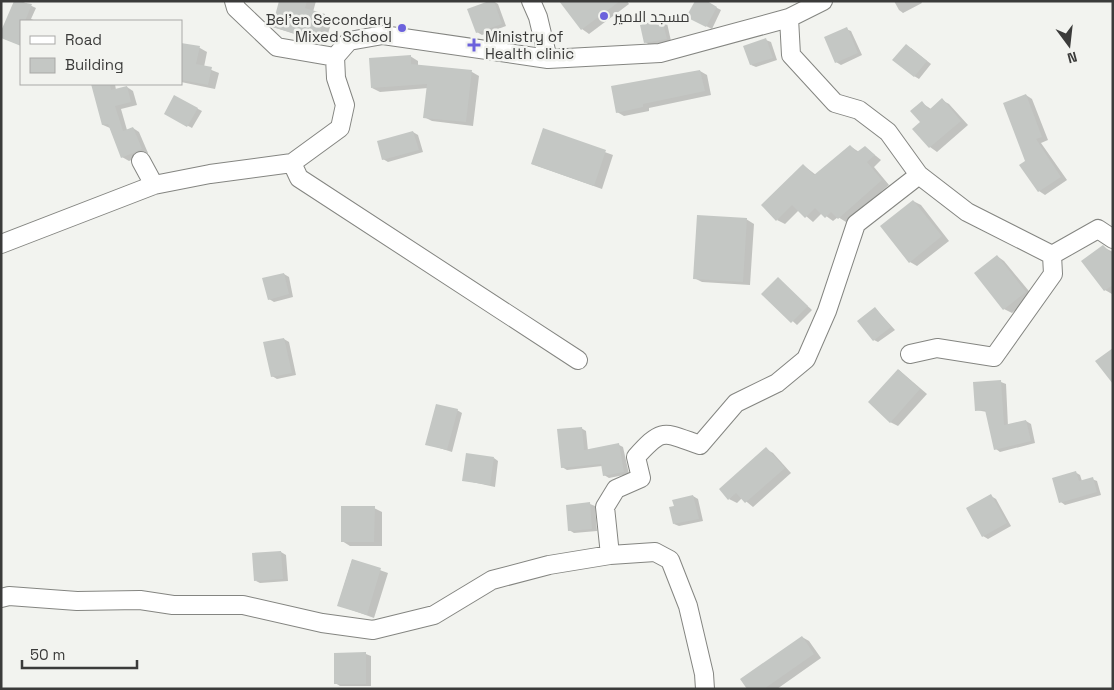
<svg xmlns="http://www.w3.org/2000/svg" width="1114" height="690" font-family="'Space Grotesk',Cairo,sans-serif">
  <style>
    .shadow { fill: #0003 }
    .building { fill: #c4c7c4 }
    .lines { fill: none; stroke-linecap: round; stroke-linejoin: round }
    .minor-casing { stroke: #848581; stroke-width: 20 }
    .minor { stroke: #fff; stroke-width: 18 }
    .poi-dot { fill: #6c62dc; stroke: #f2f3ef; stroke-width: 2 }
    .labels { text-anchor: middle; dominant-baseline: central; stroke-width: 5; stroke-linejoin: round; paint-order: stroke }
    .poi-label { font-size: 15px; fill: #3b3b3a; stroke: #f2f3ef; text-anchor: start }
  </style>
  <rect width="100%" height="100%" fill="#f2f3ef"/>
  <path class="shadow" d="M15,1h6l15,7 -5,11 5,2h-15v24l-16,-6z
    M280,1h36l-3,11 19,8 -7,24 -52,-17z
    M493,1l5,3 8,22 -24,9 -5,-3z
    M565,1h62l2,3 -40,30 -7,-5 -20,-26z
    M704,1l17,9 -9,19 -24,-12z
    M894,1h27l1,2 -19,10 -4,-3z
    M662,21l5,2 4,18 -21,4 -5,-3z
    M846,29l5,2 11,24 -21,10 -5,-3z
    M766,40l5,2 6,18 -21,7 -5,-2z
    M181,44l19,4 7,4 -3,15 15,6 -4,16 -34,-7z
    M911,48l20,16 -12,15 -5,-3z
    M410,56l8,5v5l54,6 7,4 -6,50 -41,-5 -8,-4 4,-29 -48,4 -8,-4z
    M700,71l7,4 4,20 -62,13v3l-25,5 -7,-4 -4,-25z
    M92,84h23l1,6 11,-3 6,4 4,14 -16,4 6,21 6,-2 6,4 9,21 -19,8 -7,-4 -12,-29 -7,-3z
    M1026,95l6,4 16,41 -7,3 26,37 -22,15 -6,-4 -13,-29z
    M175,97l27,14 -10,17 -26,-14z
    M942,100l7,4 19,21 -31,27 -7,-5 -8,-25v-19l9,6z
    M543,130l70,25 -11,34 -70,-25z
    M413,132l5,3 5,17 -35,10 -5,-3z
    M850,146l9,6 6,-5 16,13 -7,7 15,18 -43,37 -8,-5 -5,4 -11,-8 -9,9 -14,-12 -14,14 -8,-4 26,-55 13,10z
    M913,201l8,4 28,36 -32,25 -7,-4z
    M746,219l8,5 -4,61 -48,-3 -8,-4z
    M1103,247l10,5 -1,42 -7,-4z
    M997,256l7,5 29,35 -21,17 -8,-4z
    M284,274l5,3 4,20 -19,5 -5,-3z
    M778,279l34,31 -15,15 -34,-31z
    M875,308l20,22 -17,12 -4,-2z
    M284,339l5,3 7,33 -19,4 -5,-3 -7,-33z
    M899,370l28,24 -29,32 -8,-4z
    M1001,382l5,2 2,42 18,-5 5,3 4,19 -35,9 -4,-3 -9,-37 -11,-2z
    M457,410l5,3 -10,39 -25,-8z
    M581,428l5,3 2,20 31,-6 4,2 6,27 -20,4 -5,-3 -2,-9 -35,4 -5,-3z
    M766,449l7,4 18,20 -38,34 -11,-9 -5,5 -8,-4z
    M494,458l4,3 -3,26 -32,-7z
    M1075,472l5,3 2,6 10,-2 5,2 4,14 -36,10 -4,-3z
    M693,496l5,3 5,22 -24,5 -5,-2z
    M991,496l5,3 15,27 -23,13 -5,-3z
    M590,504l5,2 2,25 -23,2 -5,-3z
    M374,508l8,4v34h-32l-8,-5z
    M281,552l5,3 2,26 -28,2 -4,-2z
    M352,560l36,13 -14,45 -36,-13z
    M802,637l7,4 12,17 -44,31h-29z
    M366,654l5,2v30h-31l-5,-3z"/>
  <path class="building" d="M14,1l18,3 -7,17h-4v25l-20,-8v-7z
    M279,1h28l-2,7 20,6 -7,26 -46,-13z
    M489,1h5l8,23 -26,9 -9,-24z
    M559,1h61l-39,29z
    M695,1h12l10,6 -11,20 -20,-10z
    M662,19l5,20 -23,4 -4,-18z
    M847,27l11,26 -23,10 -11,-26z
    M766,38l7,20 -23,7 -7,-19z
    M181,43l19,3 -4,18 16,3 -4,18 -27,-5z
    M906,44l21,17 -13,16 -22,-17z
    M411,55v9l61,6 -6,52 -43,-4 4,-34 -56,4 -2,-30z
    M700,70l5,21 -62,13v3l-27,6 -5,-27z
    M91,84h19l1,6 16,-4 4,16 -16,4 8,25 10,-4 9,22 -21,9 -13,-34 -6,1z
    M1026,94l16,43 -6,2 25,38 -23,15 -19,-27 6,-4 -22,-58z
    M174,95l24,13 -11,19 -23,-13z
    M942,98l19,23 -32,27 -17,-19 8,-7 -10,-11 12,-10 7,9z
    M543,128l63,22 -12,36 -63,-22z
    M413,131l6,19 -37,10 -5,-19z
    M850,145l7,7 8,-6 10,9 -8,7 15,18 -44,39 -7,-7 -6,6 -10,-10 -10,10 -13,-13 -16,16 -15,-16 42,-41 11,11z
    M913,200l29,36 -33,27 -29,-37z
    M697,215l50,3 -4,64 -50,-3z
    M1103,245l10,10v30l-9,6 -23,-30z
    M997,255l29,37 -23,18 -29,-37z
    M284,273l5,21 -21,6 -6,-22z
    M778,277l30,29 -17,17 -30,-29z
    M875,307l16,20 -18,14 -16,-20z
    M284,338l8,35 -21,4 -8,-35z
    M1113,348v36l-18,-23z
    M898,369l22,20 -30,34 -22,-21z
    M1001,380l3,45 22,-5 5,21 -37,9 -9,-40 -10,1 -2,-29z
    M436,404l22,5 -11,41 -22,-5z
    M582,427l2,23 35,-7 5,29 -21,4 -2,-12 -40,4 -4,-39z
    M766,447l19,21 -40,35 -9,-10 -8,7 -9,-11z
    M466,453l28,4 -4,28 -28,-4z
    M1076,471l3,10 14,-4 4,15 -38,11 -7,-25z
    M991,494l16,29 -25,14 -16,-29z
    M693,495l6,24 -26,5 -4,-17 5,-1 -2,-6z
    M590,502l2,27 -24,2 -2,-26z
    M341,506h34l-1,36h-33z
    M281,551l2,28 -29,2 -2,-28z
    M352,559l29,9 -14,47 -30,-9z
    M802,636l12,18 -50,35h-17l-7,-10z
    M366,652v32h-32v-31z"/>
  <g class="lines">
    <defs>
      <path id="minor" d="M234,1l2,7 41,39 58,10
        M531,1l7,16 10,42
        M789,18l2,37 44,48 24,7 29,22 31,43 48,37 85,43 46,-26 15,10
        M141,161l13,24
        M292,163l7,15 279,182
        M1,244l153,-59 56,-11 82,-11 48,-35 5,-23 -9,-27 -1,-21 14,-16 34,-6 165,24 112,-6 129,-35 34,-17
        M910,354l27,-6 57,9 59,-83 -1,-19
        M610,555l-5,-48 11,-18 25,-11 -5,-21c27,-30 27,-25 64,-12l36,-42 41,-20 29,-24 21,-48 29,-87 63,-49
        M1,598l8,-2 68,5 63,-1 33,5h70l79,18 51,7 61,-15 58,-35 57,-15 61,-10 45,-3 15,8 18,46 16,68 1,15"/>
    </defs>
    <use href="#minor" class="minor-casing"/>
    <use href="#minor" class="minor"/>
  </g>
  <g class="poi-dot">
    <circle cx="604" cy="16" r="5"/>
    <circle cx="402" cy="28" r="5"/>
    <path d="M471.5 37.5h5v5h5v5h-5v5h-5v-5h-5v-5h5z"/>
  </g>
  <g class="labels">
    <g class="poi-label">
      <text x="614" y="16">مسجد الامير</text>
      <text x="392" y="19" text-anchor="end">Bel'en Secondary<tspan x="392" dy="17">Mixed School</tspan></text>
      <text x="485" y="36">Ministry of<tspan x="485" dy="17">Health clinic</tspan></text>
    </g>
  </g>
  <rect width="1114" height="690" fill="none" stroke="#3b3b3a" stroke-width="5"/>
  <rect x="20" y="20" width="162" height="65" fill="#f2f3ef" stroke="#a9a9a7"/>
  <rect x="30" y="36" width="25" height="8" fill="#ffffff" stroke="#a9a9a7"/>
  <text x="65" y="45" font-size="15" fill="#3b3b3a">Road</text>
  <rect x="30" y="58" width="25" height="15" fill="#c4c7c4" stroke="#a9a9a7"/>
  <text x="65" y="70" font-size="15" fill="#3b3b3a">Building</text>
  <g transform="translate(1069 45) rotate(165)" stroke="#f2f3ef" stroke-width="4" paint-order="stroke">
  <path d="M0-4L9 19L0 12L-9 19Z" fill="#3b3b3a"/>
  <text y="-8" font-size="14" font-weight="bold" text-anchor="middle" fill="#3b3b3a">N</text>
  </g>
  <path d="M22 660v8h115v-8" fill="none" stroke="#3b3b3a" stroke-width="2.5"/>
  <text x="30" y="660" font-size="15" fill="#3b3b3a" stroke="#f2f3ef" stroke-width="4" paint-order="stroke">50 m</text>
</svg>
